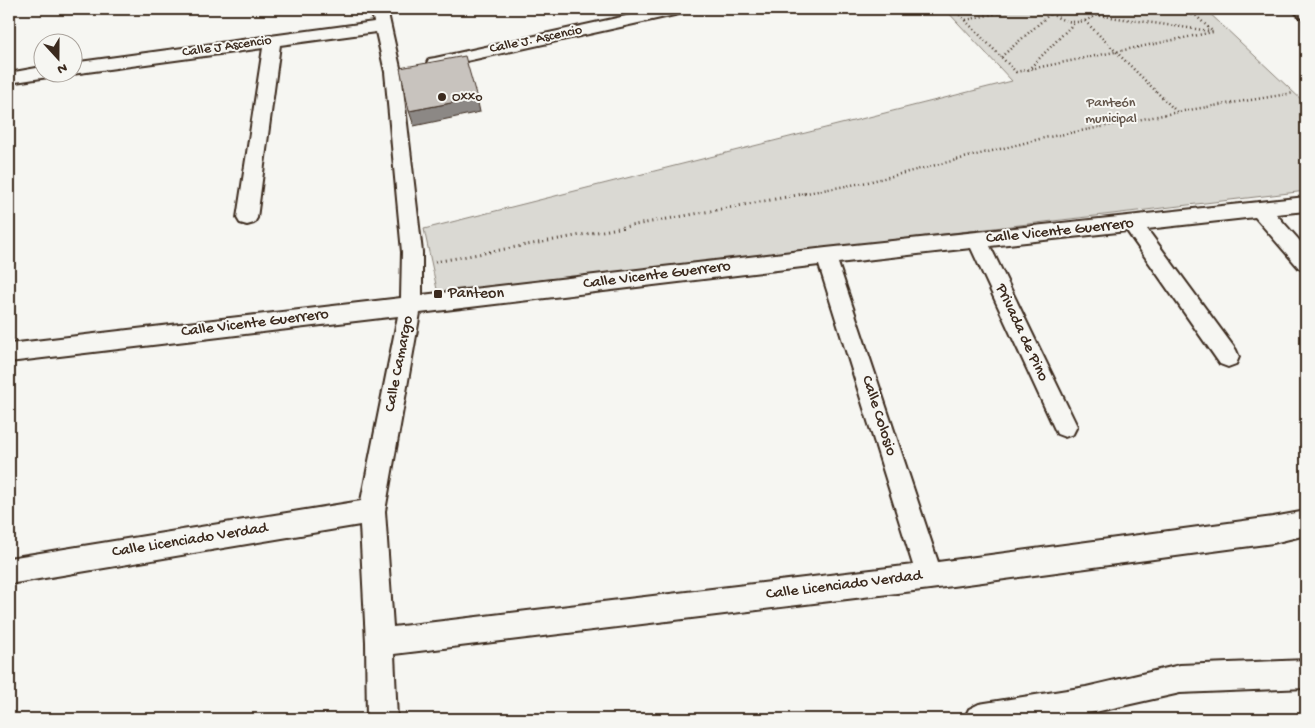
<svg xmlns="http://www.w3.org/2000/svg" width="1315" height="728" font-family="'Gochi Hand',sans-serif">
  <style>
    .green { fill: #dad9d3; stroke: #8a8278 }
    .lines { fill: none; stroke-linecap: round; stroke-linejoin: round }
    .minor-casing { stroke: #3b2a1e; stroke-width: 4 }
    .path-far1 { stroke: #3b2a1e; stroke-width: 2.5; stroke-dasharray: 1 3; stroke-linecap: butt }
    .path { stroke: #3b2a1e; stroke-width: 3; stroke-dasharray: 1 4; stroke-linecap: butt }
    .minor { fill: #f6f6f2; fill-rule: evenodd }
    .wall { fill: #aca8a3; stroke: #3b2a1e }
    .shaded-wall { fill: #8c8885; stroke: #3b2a1e }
    .building { fill: #c8c3be; stroke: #3b2a1e }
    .poi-dot { fill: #3b2a1e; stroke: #f6f6f2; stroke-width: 2 }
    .labels { text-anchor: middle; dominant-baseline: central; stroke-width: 4; stroke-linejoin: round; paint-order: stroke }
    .far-street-label { font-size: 14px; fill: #3b2a1e; stroke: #f6f6f2 }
    .far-poi-label { font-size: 14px; fill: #3b2a1e; stroke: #f6f6f2; text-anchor: start }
    .far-park-label { font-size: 14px; fill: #63564b; stroke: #f6f6f2 }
    .street-label { font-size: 16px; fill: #3b2a1e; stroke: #f6f6f2 }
    .poi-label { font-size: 16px; fill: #3b2a1e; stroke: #f6f6f2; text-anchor: start }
  </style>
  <rect width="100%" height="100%" fill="#f6f6f2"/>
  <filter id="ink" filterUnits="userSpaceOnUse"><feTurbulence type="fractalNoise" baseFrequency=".02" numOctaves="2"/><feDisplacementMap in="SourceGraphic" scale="10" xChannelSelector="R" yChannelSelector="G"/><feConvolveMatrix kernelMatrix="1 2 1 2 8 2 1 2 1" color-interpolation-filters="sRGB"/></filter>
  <g filter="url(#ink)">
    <path class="green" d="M945,9h260l101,95v87l-868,103 -14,-65 588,-148z"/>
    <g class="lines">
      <defs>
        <path id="minor" d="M371,9h16l14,63 21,180v43l404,-47 480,-51v14l-30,3 30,34v22l-7,-2 -44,-51 -108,12 89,121 3,7 -3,7 -8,3 -8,-3 -93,-133 -137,15 87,180 -4,8 -8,3 -8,-3 -86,-186 -133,15 100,299 335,-45 33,-6v24l-33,8 -343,46 -536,65 3,65h-30l-1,-77 -6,-117 -351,59v-26l352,-57 37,-185 -389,46v-18l392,-46 1,-46 -17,-180 -9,-40 -96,13 -23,173 -3,5 -7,2 -7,-2 -3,-5 26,-170 -191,26 -6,-2h6v-9l302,-41zM819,265l94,300 -520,62 -8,-116 35,-198z
          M658,9h29l-2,3 -6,2 -244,54 -6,-1 -2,-4 2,-4 6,-1z
          M1292,9h14v10l-6,-2z
          M42,67v5h14l-2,4 -6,1 -39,6v-10z
          M1306,660v28l-126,5 -116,26h-100l5,-10 10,-5 107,-17 94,-22z"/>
      </defs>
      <use href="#minor" class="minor-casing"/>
      <path class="path-far1" d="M954,9l62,63 197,-40 -24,-23
        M1044,9c16,12 34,19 52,6v-6
        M1152,9l43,6
        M1096,15l114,16
        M966,20l50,-11
        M1085,21l92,91
        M1001,57l49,-43
        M1028,70l47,-48
        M801,194l67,-12 176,-44 145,-28 105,-17"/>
      <path class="path" d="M435,262l373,-69"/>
      <use href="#minor" class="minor"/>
    </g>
    <path class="wall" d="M1057,9h24l-1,1 -10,3z"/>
    <path class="shaded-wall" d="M1072,9h9l-1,1 -10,3z
      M477,98l3,14 -66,14 -5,-15z"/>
    <path class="building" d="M465,56l12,42 -68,13 -9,-43z"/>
  </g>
  <g class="poi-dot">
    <circle cx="442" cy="97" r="5"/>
    <rect x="433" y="289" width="10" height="10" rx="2.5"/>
  </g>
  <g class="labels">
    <g class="far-street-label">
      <text transform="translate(536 40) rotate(-12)">Calle J. Ascencio</text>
      <text transform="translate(227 47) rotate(-8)">Calle J Ascencio</text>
    </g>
    <g class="far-poi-label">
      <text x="452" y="97">Oxxo</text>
    </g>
    <g class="far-park-label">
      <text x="1111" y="103">Panteón<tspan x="1111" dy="16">municipal</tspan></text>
    </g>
    <g class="street-label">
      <text transform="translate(1060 232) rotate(-6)">Calle Vicente Guerrero</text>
      <text transform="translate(657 276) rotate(-7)">Calle Vicente Guerrero</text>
      <text transform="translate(255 324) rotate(-7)">Calle Vicente Guerrero</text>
      <text transform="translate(1021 333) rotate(65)">Privada de Pino</text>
      <text transform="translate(400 364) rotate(-79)">Calle Camargo</text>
      <text transform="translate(878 416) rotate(72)">Calle Colosio</text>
      <text transform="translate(190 541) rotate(-9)">Calle Licenciado Verdad</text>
      <text transform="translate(844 586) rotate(-7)">Calle Licenciado Verdad</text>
    </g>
    <g class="poi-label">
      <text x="448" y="294">Panteon</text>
    </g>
  </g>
  <rect width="1315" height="728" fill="none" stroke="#f6f6f2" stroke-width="30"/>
  <rect x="15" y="15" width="1285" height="698" fill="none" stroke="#3b2a1e" stroke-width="2" filter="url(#ink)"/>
  <g transform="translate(58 58) rotate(159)"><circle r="24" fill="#f6f6f2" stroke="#aba49d"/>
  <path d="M0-4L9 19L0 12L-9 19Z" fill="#3b2a1e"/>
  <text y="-8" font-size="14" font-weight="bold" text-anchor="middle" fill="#3b2a1e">N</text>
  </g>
</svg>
